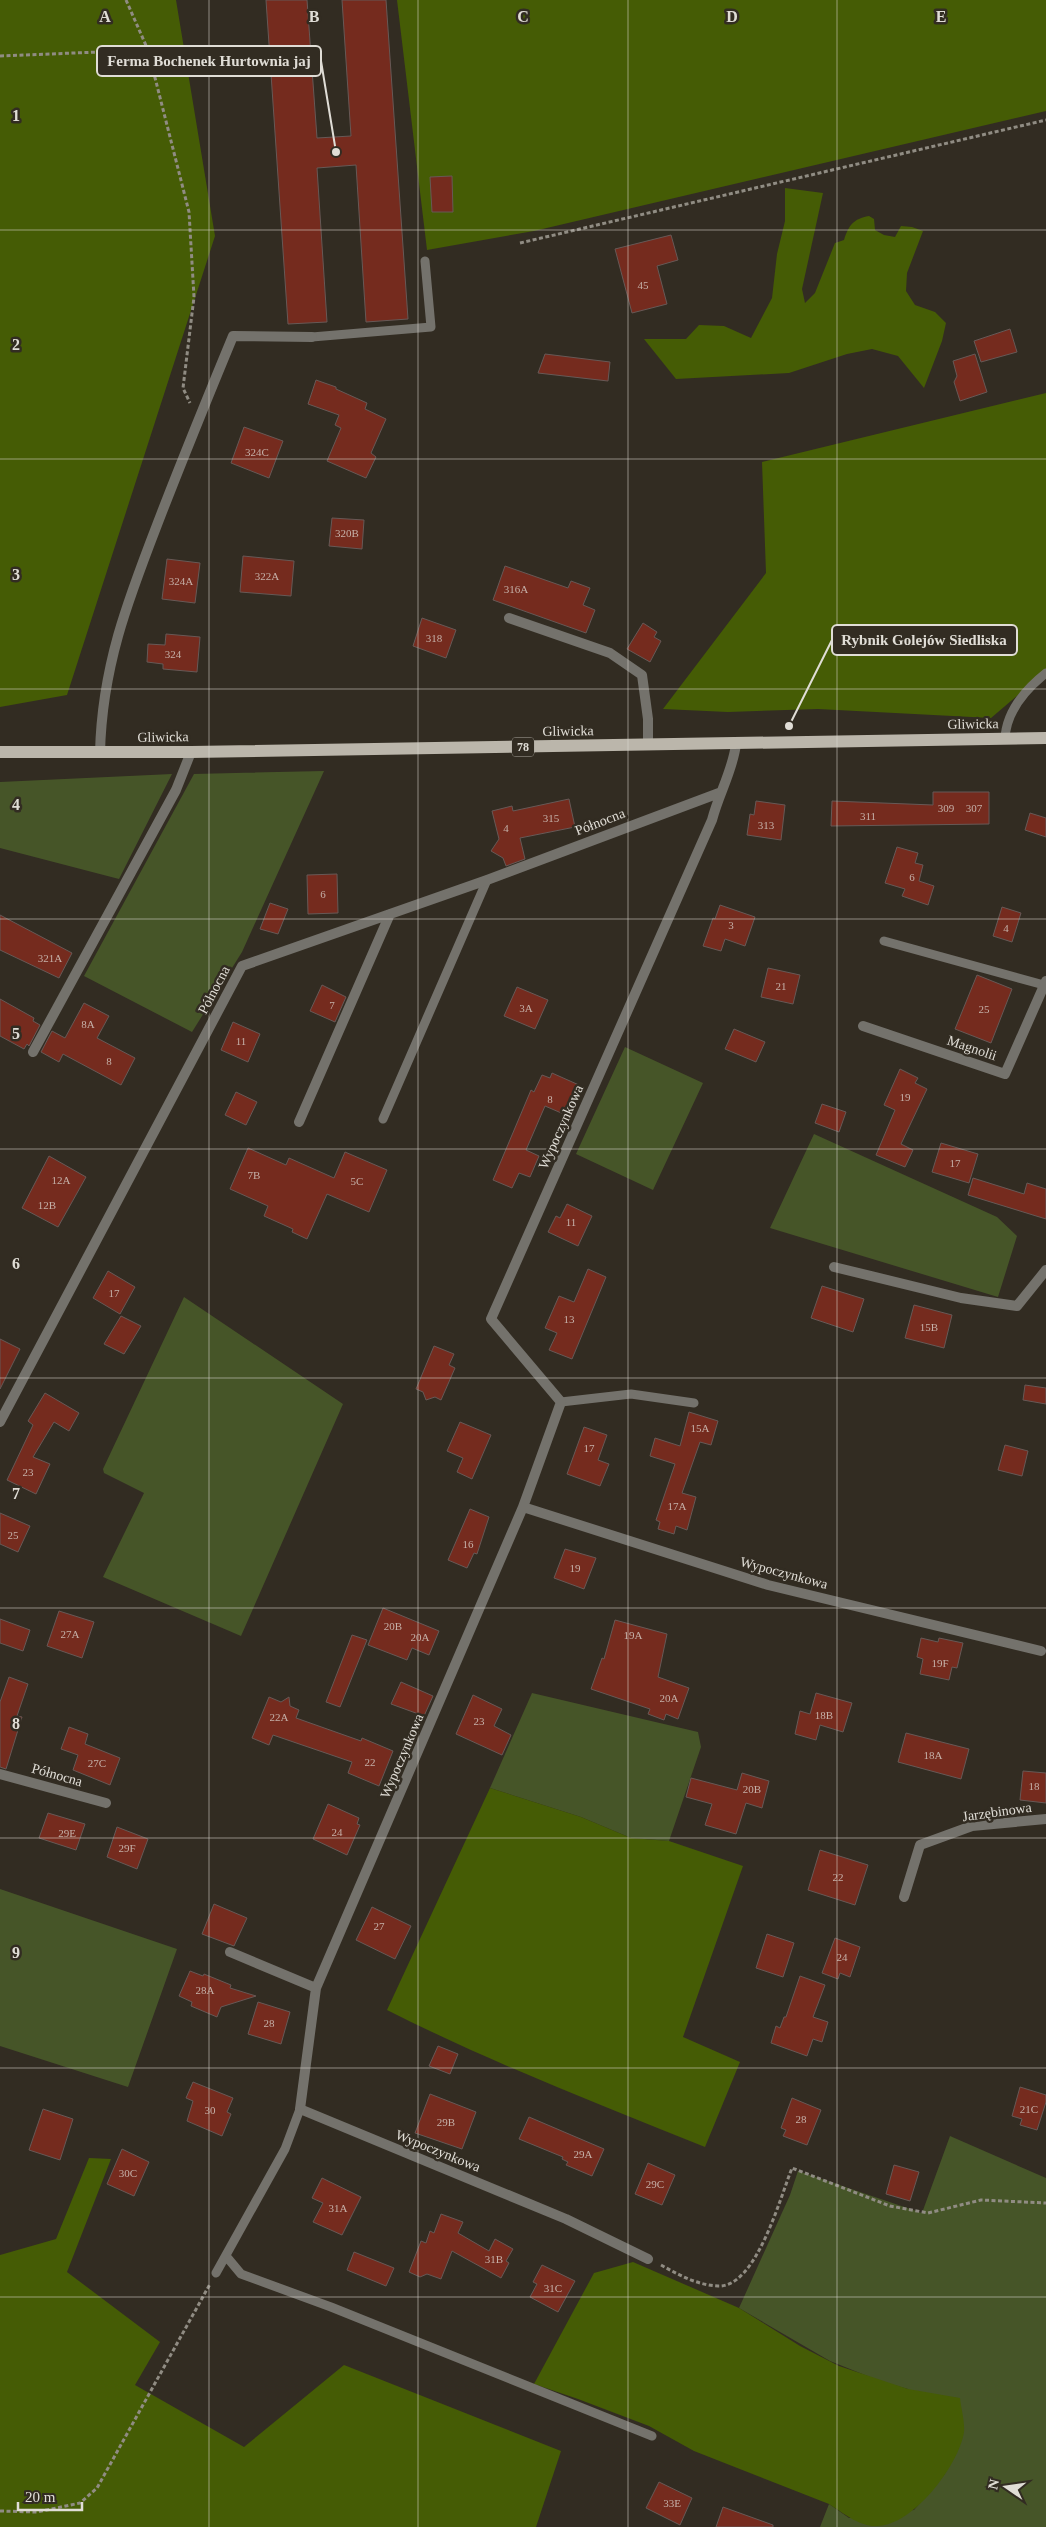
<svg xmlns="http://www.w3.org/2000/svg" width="1046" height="2527" font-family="Georgia,serif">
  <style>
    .green { fill: #465528 }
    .forest { fill: #455c05 }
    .building { fill: #752b1e; stroke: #675956 }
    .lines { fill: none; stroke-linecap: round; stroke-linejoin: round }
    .path { stroke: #908c83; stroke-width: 3; stroke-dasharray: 4 2.5; stroke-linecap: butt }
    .lane { stroke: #74726c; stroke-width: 9 }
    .street { stroke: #74726c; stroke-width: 10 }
    .primary { stroke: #bbb6ab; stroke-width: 12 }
    .grid { fill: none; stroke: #e0ddd6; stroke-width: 1; stroke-opacity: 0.55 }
    .labels { text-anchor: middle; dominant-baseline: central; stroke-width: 5; stroke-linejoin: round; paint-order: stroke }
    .number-label { font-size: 11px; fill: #c5b0a8 }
    .shield { fill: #322c22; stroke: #aca8a0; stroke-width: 1 }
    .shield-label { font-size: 12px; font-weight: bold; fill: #e0ddd6 }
    .street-label { font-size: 14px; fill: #e0ddd6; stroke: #322c22 }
    .grid-label { font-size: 16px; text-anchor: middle; font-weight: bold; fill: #e0ddd6; stroke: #322c22; stroke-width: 5; stroke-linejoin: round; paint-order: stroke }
    .leader { fill: none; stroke: #e0ddd6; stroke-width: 2 }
    .callout-dot { fill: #e0ddd6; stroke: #322c22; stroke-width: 2 }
    .callout { fill: #322c22; stroke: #e0ddd6; stroke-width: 2 }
    .callout-label { font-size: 15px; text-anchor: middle; font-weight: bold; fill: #e0ddd6 }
  </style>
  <rect width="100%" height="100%" fill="#322c22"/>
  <path class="green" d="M324,771l-82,181 -50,80 -108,-56 110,-202z
    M172,774l-53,105 -119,-31v-66z
    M625,1047l78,36 -50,107 -77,-36z
    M814,1134l183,83 20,19 -19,61 -228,-69z
    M184,1297l159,107 -102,232 -138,-59 41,-84 -40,-20 -1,-4z
    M532,1693l166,39 3,15 -32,94 -38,-3 -50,-21 -91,-29z
    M0,1889l177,60 -49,138 -128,-41z
    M950,2136l96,42v349h-226l9,-23 20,14 65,-8 30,-35 12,-21 -48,-65 -28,-8 -50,-20 -91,-53 51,-113 8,-24 124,42z"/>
  <path class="forest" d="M0,0h176l39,236 -148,459 -67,12z
    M397,0h649v111l-512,120 -107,19z
    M785,188l38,5 -21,96 3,14 10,-10 20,-50 9,-3c5,-15 9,-21 25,-24l5,3 1,11 9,5 11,2 6,-11 11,1 11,4 -16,42 -1,18 9,14 20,7 11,11 -4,18 -18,47 -26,-32 -26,-7 -25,5 -58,19 -113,6 -32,-40h42l13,-14 25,1 27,12 21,-40 5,-44 8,-33z
    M1046,393v278l-55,47 -173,-9 -90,3 -65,-3 103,-136 -4,-111z
    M490,1788l91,29 50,21 38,3 74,25 -60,171 57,25 -35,85c-107,-43 -215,-85 -318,-137z
    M89,2158l22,1 -44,113 93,70 -25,43 109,62 100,-82 217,86 -25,76h-536v-272l56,-16z
    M633,2262l106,46 61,38 39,20 69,23 52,9c1,10 5,24 4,34 -5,33 -51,94 -87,94 -17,1 -34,-13 -48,-22l-135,-53 -45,-25 -71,-27 -44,-15 60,-111z"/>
  <path class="building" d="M266,0h41l10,138 34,-2 -9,-136h44l22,319 -42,3 -10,-157 -39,3 10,154 -39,2z
    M452,176l1,36h-21l-2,-35z
    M671,235l7,25 -21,6 10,38 -35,9 -17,-64z
    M1010,329l7,23 -36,10 -7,-21z
    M545,354l65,8 -2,19 -70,-8z
    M975,354l12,38 -27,9 -6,-19 3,-6 -4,-15z
    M316,380l20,7v2l31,14 -2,6 21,10 -15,34 5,4 -10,21 -39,-17 14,-33 -6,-3 4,-10 -31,-11z
    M244,427l39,14 -14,37 -38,-15z
    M332,518l32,2 -2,29 -33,-3z
    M243,556l51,5 -3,35 -51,-4z
    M167,559l33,4 -5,40 -33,-4z
    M505,566l63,22 3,-7 19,7 -7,17 12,5 -9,23 -93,-33z
    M422,618l34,12 -10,28 -33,-12z
    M643,623l14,9 -3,5 7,4 -11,21 -23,-13z
    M166,634l34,3 -3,35 -34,-3v-5l-16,-2 1,-18 17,1z
    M933,792h56v32l-158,2 1,-25 101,4z
    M569,799l6,28 -55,11 5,21 -19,7 -3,-8 -12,-7 8,-12 -7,-28 20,-5 1,5z
    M756,801l29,4 -4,35 -34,-5 3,-21 4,1z
    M1030,813l16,5v19l-21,-7z
    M897,847l21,6 -3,10 8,2 -4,16 15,5 -6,19 -26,-9 3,-7 -20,-6z
    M337,874l1,39 -30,1 -1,-39z
    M270,903l18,6 -10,25 -18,-5z
    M720,905l35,12 -10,29 -20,-7 -4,12 -18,-5 10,-28 2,1z
    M1002,907l19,6 -9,29 -19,-6z
    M0,915l72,38 -13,25 -59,-28z
    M768,968l32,7 -7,29 -32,-7z
    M977,975l35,14 -21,54 -36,-14z
    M322,985l24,12 -11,25 -25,-11z
    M517,987l31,13 -13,29 -31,-13z
    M0,999l34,19 -1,3 7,4 -11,21 -2,-2 -3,5 -24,-13z
    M84,1003l25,13 -12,22 38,20 -14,27 -58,-31 -4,8 -18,-10 11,-21 13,7z
    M233,1022l27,12 -12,28 -27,-12z
    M734,1029l31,13 -9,20 -31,-13z
    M900,1069l18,9 -3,5 12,6 -26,55 12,6 -8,17 -29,-12 19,-45 -11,-5z
    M552,1073l27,12 -13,30 -21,-9 -19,44 13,6 -9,21 -11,-4 -7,15 -19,-8 38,-90 3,2 8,-17 8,3z
    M236,1092l21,10 -11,23 -21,-10z
    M822,1104l24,8 -7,20 -24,-9z
    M941,1143l37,11 -9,29 -37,-11z
    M248,1148l38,17 3,-7 45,20 11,-26 42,18 -18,42 -42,-18 -20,45 -15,-7 1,-3 -29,-13 4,-10 -38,-17z
    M49,1156l37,21 -28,50 -36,-19z
    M973,1178l51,16 3,-11 19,6v30l-78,-24z
    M567,1204l25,12 -14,30 -30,-14 8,-16 4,2z
    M588,1269l18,8 -34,82 -23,-9 8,-17 -12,-5 14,-32 15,6z
    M108,1271l27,16 -15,27 -27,-16z
    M822,1286l42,13 -11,33 -42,-14z
    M914,1305l38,10 -8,33 -39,-10z
    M121,1316l20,10 -17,28 -20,-10z
    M0,1339l20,10 -20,40z
    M434,1346l20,8 -5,11 6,3 -14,32 -6,-3 -9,3 -3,-8 -7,-3z
    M1025,1385l21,3v16l-23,-4z
    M45,1393l34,20 -10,18 -15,-9 -21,35 17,7 -14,30 -29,-14 26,-55 -5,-4z
    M689,1412l29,9 -7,24 -11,-3 -18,51 14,4 -9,33 -11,-4 -2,8 -16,-5 2,-7 -4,-2 19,-56 -25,-8 5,-18 25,8z
    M460,1422l31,13 -19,44 -15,-7 6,-14 -16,-7z
    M584,1427l23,8 -9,25 11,4 -9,22 -33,-12z
    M1005,1445l23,6 -6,25 -24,-6z
    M470,1509l19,8 -12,37 -3,-1 -7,15 -19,-8z
    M0,1513l30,13 -12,26 -18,-8z
    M565,1549l31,9 -12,31 -30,-11z
    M383,1608l56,23 -10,24 -17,-7 -5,12 -39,-15z
    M59,1611l35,11 -12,36 -35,-12z
    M0,1619l30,11 -7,21 -23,-8z
    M615,1620l52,14 -9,43 31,11 -11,31 -12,-5 -2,6 -16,-6 2,-5 -59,-20 11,-31 2,1z
    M352,1635l15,5 -27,67 -14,-5z
    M921,1638l17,4 1,-4 24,5 -6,25 -5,-1 -3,13 -29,-6 3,-15 -6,-2z
    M9,1677l19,7 -11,32 5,1 -16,52 -6,-2v-65z
    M401,1682l32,14 -9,20 -33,-12z
    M816,1693l36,10 -9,29 -23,-7 -4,15 -21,-6 5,-23 10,3z
    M473,1695l29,14 -8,17 17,9 -9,20 -46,-21z
    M269,1697l12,5 8,-5 1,9 9,4 -3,8 65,23 1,-3 31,13 -14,35 -31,-13 4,-11 -79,-27 -4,10 -17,-7z
    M69,1727l19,7 -3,10 35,14 -10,27 -37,-15 5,-15 -17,-6z
    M906,1733l63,16 -8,30 -63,-17z
    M1023,1771l23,2v30l-26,-3z
    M742,1773l27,8 -7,27 -16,-5 -10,31 -31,-9 7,-21 -26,-7 5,-19 46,12z
    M328,1804l31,14 -2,6 3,1 -13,30 -34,-16z
    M48,1813l37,11 -9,26 -37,-12z
    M117,1827l31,12 -11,30 -30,-12z
    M820,1850l48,15 -13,40 -47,-15z
    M214,1904l33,14 -13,28 -32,-12z
    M372,1907l39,19 -16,33 -39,-19z
    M767,1934l27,9 -11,34 -27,-9z
    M835,1938l25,9 -10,30 -10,-4 -2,6 -16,-6z
    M190,1971l13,5 1,-2 27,11 -1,3 26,8 -35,11 -4,10 -26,-11 1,-4 -13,-6z
    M800,1976l25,9 -12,32 15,5 -6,20 -9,-3 -6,17 -36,-13 5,-17 4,2 4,-11h2z
    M258,2002l32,10 -9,32 -33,-10z
    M438,2046l20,8 -8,20 -21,-8z
    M193,2082l40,16 -6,14 4,2 -9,22 -35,-15 6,-20 -7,-3z
    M1020,2087l26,8v7l-9,28 -17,-5 2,-6 -10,-3z
    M430,2094l46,18 -14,37 -47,-16z
    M792,2098l29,12 -14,35 -24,-9 3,-6 -5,-2z
    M43,2109l30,10 -13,41 -31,-10z
    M529,2117l75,32 -12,27 -26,-11 2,-3 -6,-3 1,-2 -44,-18z
    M122,2149l27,13 -15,34 -27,-12z
    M648,2163l27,12 -13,30 -27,-11z
    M894,2165l25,7 -9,29 -24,-7z
    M322,2178l39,19 -19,38 -29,-13 10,-19 -11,-5z
    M441,2214l22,8 -5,11 31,18 6,-12 18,10 -7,12 3,2 -8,15 -49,-27 -11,28 -14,-5 -7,3 -11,-5 12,-31 5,2 4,-12 4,2z
    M354,2252l40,16 -8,18 -39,-16z
    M542,2265l33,16 -17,31 -28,-15 7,-13 -4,-2z
    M659,2482l33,16 -12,27 -34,-17z
    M723,2507l50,18v2h-57z"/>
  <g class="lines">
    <path class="path" d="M126,0l22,50
      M0,56l148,-6 41,162 5,85 -11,91 7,15
      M520,243l526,-123
      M661,2265c18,10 36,20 57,21 38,2 62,-88 74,-118l98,38 38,7 53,-13 65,3
      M0,2511l37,1 43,-9 17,-15 113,-204"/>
    <path class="lane" d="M312,337l119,-10 -6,-66
      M1005,739c1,-27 21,-50 41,-66
      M884,941l160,44
      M383,1119l104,-239
      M561,1402l70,-8 63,9
      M226,2256l15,18 90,33 321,129
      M216,2273l69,-124 15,-40"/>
    <path class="street" d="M509,618l101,35 32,22 6,44v26
      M736,744c-3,26 -17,49 -24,76l-221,499 70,83 -38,105 245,78 273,66
      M100,753c2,-90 30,-158 62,-241 23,-59 47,-118 71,-176l79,1
      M863,1026l142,48 41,-93
      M33,1052l143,-262 15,-38
      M299,1122l91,-208
      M834,1267l127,31 56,8 29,-36
      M0,1422l242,-456 245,-86 232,-87
      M523,1507l-207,481 -16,121 266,110 82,40
      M0,1774l106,29
      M904,1897l16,-52 52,-19 74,-7
      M230,1952l86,36"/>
    <path class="primary" d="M0,752h191l855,-14"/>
  </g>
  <path class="grid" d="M209,0v2527M418,0v2527M628,0v2527M837,0v2527M0,230h1046M0,459h1046M0,689h1046M0,919h1046M0,1149h1046M0,1378h1046M0,1608h1046M0,1838h1046M0,2068h1046M0,2297h1046"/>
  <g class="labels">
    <g class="number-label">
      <text x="643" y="285">45</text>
      <text x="257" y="452">324C</text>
      <text x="347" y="533">320B</text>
      <text x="267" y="576">322A</text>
      <text x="181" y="581">324A</text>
      <text x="516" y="589">316A</text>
      <text x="434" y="638">318</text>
      <text x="173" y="654">324</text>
      <text x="946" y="808">309</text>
      <text x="974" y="808">307</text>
      <text x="868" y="816">311</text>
      <text x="551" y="818">315</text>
      <text x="766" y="825">313</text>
      <text x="506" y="828">4</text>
      <text x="912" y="877">6</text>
      <text x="323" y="894">6</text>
      <text x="731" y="925">3</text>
      <text x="1006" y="928">4</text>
      <text x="50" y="958">321A</text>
      <text x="781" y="986">21</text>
      <text x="332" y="1005">7</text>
      <text x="526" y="1008">3A</text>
      <text x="984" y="1009">25</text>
      <text x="88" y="1024">8A</text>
      <text x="241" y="1041">11</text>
      <text x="109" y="1061">8</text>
      <text x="905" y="1097">19</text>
      <text x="550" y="1099">8</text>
      <text x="955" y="1163">17</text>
      <text x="254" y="1175">7B</text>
      <text x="61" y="1180">12A</text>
      <text x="357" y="1181">5C</text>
      <text x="47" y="1205">12B</text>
      <text x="571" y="1222">11</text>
      <text x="114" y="1293">17</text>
      <text x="569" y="1319">13</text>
      <text x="929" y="1327">15B</text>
      <text x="700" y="1428">15A</text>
      <text x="589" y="1448">17</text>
      <text x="28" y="1472">23</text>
      <text x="677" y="1506">17A</text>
      <text x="13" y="1535">25</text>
      <text x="468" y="1544">16</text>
      <text x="575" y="1568">19</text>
      <text x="393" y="1626">20B</text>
      <text x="70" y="1634">27A</text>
      <text x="633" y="1635">19A</text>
      <text x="420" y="1637">20A</text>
      <text x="940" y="1663">19F</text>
      <text x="669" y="1698">20A</text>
      <text x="824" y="1715">18B</text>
      <text x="279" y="1717">22A</text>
      <text x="479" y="1721">23</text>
      <text x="933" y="1755">18A</text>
      <text x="370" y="1762">22</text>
      <text x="97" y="1763">27C</text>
      <text x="1034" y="1786">18</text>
      <text x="752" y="1789">20B</text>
      <text x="337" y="1832">24</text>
      <text x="67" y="1833">29E</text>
      <text x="127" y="1848">29F</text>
      <text x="838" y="1877">22</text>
      <text x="379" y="1926">27</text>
      <text x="842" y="1957">24</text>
      <text x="205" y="1990">28A</text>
      <text x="269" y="2023">28</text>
      <text x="1029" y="2109">21C</text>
      <text x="210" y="2110">30</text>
      <text x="801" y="2119">28</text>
      <text x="446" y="2122">29B</text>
      <text x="583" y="2154">29A</text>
      <text x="128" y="2173">30C</text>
      <text x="655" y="2184">29C</text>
      <text x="338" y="2208">31A</text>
      <text x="494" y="2259">31B</text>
      <text x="553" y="2288">31C</text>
      <text x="672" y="2503">33E</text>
    </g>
    <rect class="shield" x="512" y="737.5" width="22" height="19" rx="4"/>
    <g class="shield-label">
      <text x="523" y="747">78</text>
    </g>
    <g class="street-label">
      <text transform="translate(973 724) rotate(-1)">Gliwicka</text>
      <text transform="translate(568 731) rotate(-1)">Gliwicka</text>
      <text transform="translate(163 737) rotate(-1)">Gliwicka</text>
      <text transform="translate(600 822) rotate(-21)">Północna</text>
      <text transform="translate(214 990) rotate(-62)">Północna</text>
      <text transform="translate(972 1048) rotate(19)">Magnolii</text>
      <text transform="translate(561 1127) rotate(-66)">Wypoczynkowa</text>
      <text transform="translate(784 1573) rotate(15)">Wypoczynkowa</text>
      <text transform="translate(402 1756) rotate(-67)">Wypoczynkowa</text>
      <text transform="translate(57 1775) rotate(16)">Północna</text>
      <text transform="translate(997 1812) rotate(-8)">Jarzębinowa</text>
      <text transform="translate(438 2151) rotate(22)">Wypoczynkowa</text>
    </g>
  </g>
  <g class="grid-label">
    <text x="105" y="22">A</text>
    <text x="314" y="22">B</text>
    <text x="523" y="22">C</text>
    <text x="732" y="22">D</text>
    <text x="941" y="22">E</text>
    <text x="16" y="121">1</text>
    <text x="16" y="350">2</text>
    <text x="16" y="580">3</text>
    <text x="16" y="810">4</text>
    <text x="16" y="1039">5</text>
    <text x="16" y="1269">6</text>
    <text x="16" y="1499">7</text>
    <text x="16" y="1729">8</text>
    <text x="16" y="1958">9</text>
  </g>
  <path class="leader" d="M336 152L321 61M789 726L832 640"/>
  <g class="callout-dot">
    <circle cx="336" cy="152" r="5"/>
    <circle cx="789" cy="726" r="5"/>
  </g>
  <g class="callout">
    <rect x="97" y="46" width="224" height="30" rx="5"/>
    <rect x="832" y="625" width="185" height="30" rx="5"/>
  </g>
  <g class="callout-label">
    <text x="209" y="66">Ferma Bochenek Hurtownia jaj</text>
    <text x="924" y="645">Rybnik Golejów Siedliska</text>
  </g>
  <g transform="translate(1006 2487) rotate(283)" stroke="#322c22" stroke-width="4" paint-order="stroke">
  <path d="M0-4L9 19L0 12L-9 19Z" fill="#e0ddd6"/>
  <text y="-8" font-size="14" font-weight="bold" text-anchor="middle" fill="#e0ddd6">N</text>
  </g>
  <path d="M18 2502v8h64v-8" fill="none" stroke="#e0ddd6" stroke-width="2.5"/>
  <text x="25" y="2502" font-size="15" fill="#e0ddd6" stroke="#322c22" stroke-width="4" paint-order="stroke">20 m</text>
</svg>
